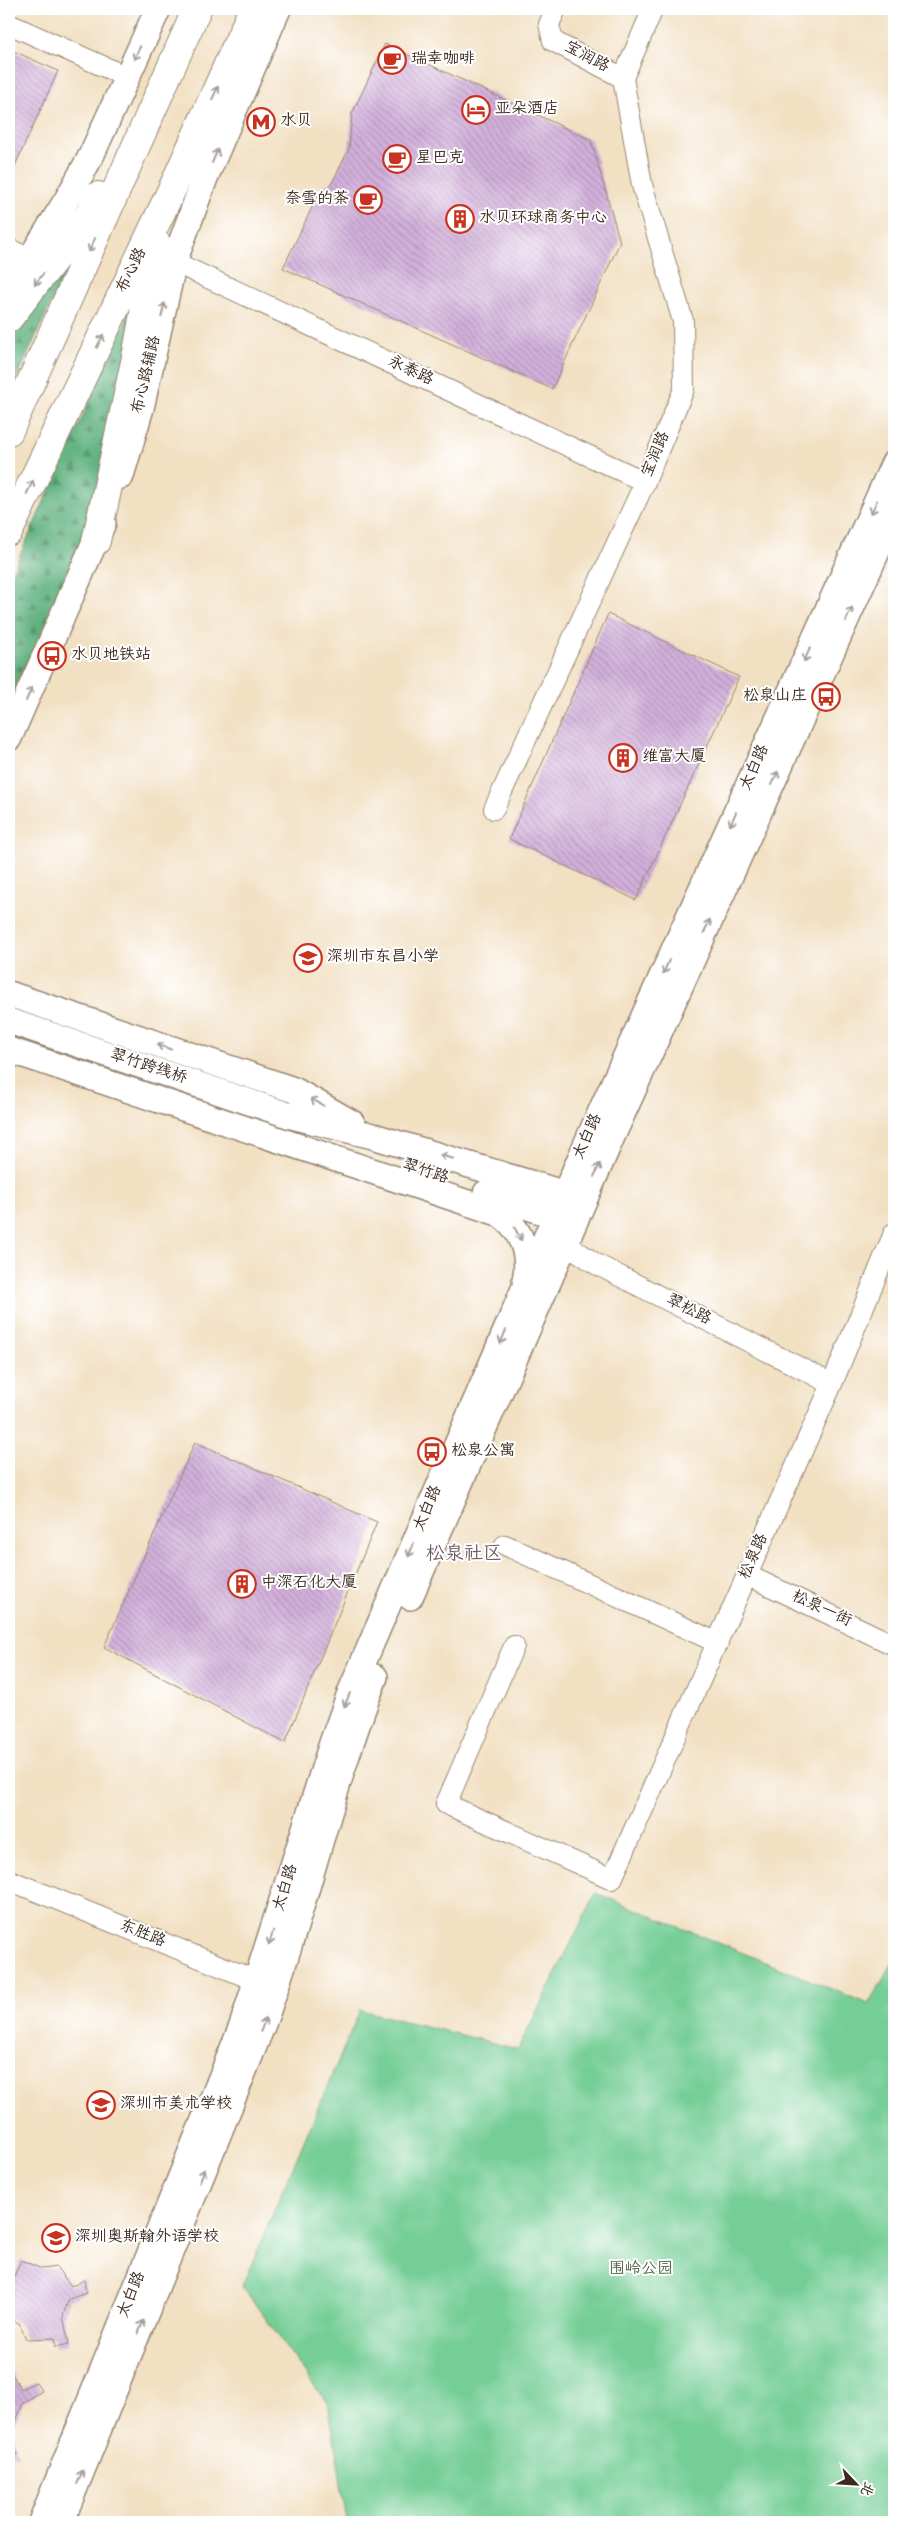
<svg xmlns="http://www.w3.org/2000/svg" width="903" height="2531" font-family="'Gochi Hand','LXGW WenKai TC',sans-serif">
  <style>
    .forest { fill: url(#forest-firs); stroke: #4d6e4e }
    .park { fill: #74ce95; stroke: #587c5a }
    .building { fill: url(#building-back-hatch) }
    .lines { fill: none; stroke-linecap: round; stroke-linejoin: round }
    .minor-casing { stroke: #968570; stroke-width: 22 }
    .major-casing { stroke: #968570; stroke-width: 28 }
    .highway-casing { stroke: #968570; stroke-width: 30 }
    .minor { stroke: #fff; stroke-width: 20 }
    .major { stroke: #fff; stroke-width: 25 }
    .highway { stroke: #fff; stroke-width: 28 }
    .oneway { stroke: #a79f9a }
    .labels { text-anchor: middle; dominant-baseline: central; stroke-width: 4; stroke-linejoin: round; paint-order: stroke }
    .street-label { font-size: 16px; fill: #3b2a1e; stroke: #fff }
    .poi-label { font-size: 16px; fill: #3b2a1e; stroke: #fff; text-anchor: start }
    .park-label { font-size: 16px; fill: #4f6348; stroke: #fff }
    .quarter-label { font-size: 19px; fill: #705960; stroke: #fff }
  </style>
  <defs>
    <pattern id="forest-firs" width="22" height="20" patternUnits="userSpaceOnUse" patternTransform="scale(1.25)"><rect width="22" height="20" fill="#5fb17e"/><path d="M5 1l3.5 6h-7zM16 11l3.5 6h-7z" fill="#509067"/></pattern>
    <pattern id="building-back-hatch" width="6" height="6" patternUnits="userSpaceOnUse" patternTransform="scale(1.25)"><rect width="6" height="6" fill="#d3b0dc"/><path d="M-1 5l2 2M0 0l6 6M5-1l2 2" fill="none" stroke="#ac8fb2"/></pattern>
  </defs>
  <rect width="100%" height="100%" fill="#fff"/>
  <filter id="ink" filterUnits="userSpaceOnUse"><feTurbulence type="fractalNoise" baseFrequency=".02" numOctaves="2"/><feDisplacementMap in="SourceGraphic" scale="10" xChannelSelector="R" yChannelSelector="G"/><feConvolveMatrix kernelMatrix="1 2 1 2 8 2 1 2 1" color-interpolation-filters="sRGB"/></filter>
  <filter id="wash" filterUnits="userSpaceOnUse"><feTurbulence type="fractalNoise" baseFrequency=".0096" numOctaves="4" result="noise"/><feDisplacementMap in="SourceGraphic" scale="20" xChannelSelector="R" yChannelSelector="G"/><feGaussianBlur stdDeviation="1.12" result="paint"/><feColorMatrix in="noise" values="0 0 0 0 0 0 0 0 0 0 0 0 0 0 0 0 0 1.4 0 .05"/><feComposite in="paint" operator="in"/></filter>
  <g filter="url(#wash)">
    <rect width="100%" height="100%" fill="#f2e0c3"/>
    <path class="forest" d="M74,252l-65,144v-60z
      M143,282l-57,256 -77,165v-124z"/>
    <path class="park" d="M596,1893l272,111 26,-43v561h-547l-18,-116 -87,-120 118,-276 158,39z"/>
    <g id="blocks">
      <path class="building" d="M385,44l206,96 29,102 -68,147 -269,-121 34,-71 16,-16 16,-32 3,-35z
        M9,49l49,22 -49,108z
        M608,614l131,63 -103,223 -127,-61z
        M195,1442l182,80 -92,221 -181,-96z
        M21,2260l21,9 14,-2 15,19 13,-7 2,14 -17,6 -6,17 6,28 -13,3 -1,-9 -29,1 -7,-16 -10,-4v-31z
        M10,2371l11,18 15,-7 6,9 -19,12 -10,26 4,26 -8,1z"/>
    </g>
  </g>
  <g filter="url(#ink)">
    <use href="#blocks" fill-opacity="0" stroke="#968570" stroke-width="1"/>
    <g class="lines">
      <defs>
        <path id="minor" d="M556,9l-7,15 4,17 70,37
          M9,24l118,53
          M9,249l20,9
          M174,262l471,220
          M494,809l151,-327 39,-93 -1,-68 -41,-136 -19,-107 30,-69
          M555,1233l10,10 31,21 236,120
          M505,1545l213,98
          M747,1575l147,70
          M514,1646l-68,158 166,75 220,-495 62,-151
          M9,1880l260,106"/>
        <path id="major" d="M9,293l60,-97 22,-40 67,-147
          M121,476l20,-68 33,-146 31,-84 73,-169
          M9,738l94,-215
          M9,994l285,96 58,33
          M9,1021l279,94 85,21 160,48 32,10 8,13
          M9,1050l489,163c22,13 33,41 27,67
          M486,1193l69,23 17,-1
          M410,1597l201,-458 283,-625
          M41,2522l201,-496 90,-283 18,-50 242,-562 302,-668
          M61,2522l202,-498c42,-114 67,-234 112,-347"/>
        <path id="highway" d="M9,318l81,-105 8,-17
          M9,431l188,-422
          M9,531l165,-346 79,-176
          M96,541l40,-184 21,-113"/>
      </defs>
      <use href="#minor" class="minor-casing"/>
      <use href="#major" class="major-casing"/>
      <use href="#highway" class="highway-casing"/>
      <use href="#minor" class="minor"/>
      <use href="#major" class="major"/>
      <use href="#highway" class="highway"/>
    </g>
    <defs><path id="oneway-shaft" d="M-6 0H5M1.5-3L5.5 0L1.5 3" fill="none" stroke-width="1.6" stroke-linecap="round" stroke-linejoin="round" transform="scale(1.25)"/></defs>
    <g class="oneway">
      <use href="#oneway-shaft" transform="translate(137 53) rotate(115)"/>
      <use href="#oneway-shaft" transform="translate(215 93) rotate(-66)"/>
      <use href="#oneway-shaft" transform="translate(215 156) rotate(-67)"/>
      <use href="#oneway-shaft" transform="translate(92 245) rotate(114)"/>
      <use href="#oneway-shaft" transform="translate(39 279) rotate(127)"/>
      <use href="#oneway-shaft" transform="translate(163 310) rotate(-77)"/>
      <use href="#oneway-shaft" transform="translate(100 341) rotate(-64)"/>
      <use href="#oneway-shaft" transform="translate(30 487) rotate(-64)"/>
      <use href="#oneway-shaft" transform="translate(874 507) rotate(114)"/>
      <use href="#oneway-shaft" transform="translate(849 614) rotate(-66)"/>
      <use href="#oneway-shaft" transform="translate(807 655) rotate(114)"/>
      <use href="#oneway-shaft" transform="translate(29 694) rotate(-66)"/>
      <use href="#oneway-shaft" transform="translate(775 778) rotate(-66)"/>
      <use href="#oneway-shaft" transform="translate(733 819) rotate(114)"/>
      <use href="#oneway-shaft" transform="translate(707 926) rotate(-66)"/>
      <use href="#oneway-shaft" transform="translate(666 967) rotate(114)"/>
      <use href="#oneway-shaft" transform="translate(164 1047) rotate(-161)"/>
      <use href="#oneway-shaft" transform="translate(317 1102) rotate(-150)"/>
      <use href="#oneway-shaft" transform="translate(447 1157) rotate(-164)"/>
      <use href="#oneway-shaft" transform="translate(597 1170) rotate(-66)"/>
      <use href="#oneway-shaft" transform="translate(518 1234) rotate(61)"/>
      <use href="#oneway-shaft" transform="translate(503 1337) rotate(113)"/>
      <use href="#oneway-shaft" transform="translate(411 1550) rotate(113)"/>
      <use href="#oneway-shaft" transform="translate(347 1700) rotate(112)"/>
      <use href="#oneway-shaft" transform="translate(271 1938) rotate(107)"/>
      <use href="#oneway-shaft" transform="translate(263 2025) rotate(-69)"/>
      <use href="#oneway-shaft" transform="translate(202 2176) rotate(-68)"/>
      <use href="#oneway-shaft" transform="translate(141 2327) rotate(-68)"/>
      <use href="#oneway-shaft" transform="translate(80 2477) rotate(-68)"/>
    </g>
  </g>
  <defs>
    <symbol id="cafe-ring" viewBox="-11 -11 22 22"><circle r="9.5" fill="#fff" stroke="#c8321e" stroke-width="1.5"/><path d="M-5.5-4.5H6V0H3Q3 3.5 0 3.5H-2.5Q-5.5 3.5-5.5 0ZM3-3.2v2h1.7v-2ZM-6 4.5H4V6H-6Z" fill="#c8321e"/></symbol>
    <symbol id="hotel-ring" viewBox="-11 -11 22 22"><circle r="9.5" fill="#fff" stroke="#c8321e" stroke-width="1.5"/><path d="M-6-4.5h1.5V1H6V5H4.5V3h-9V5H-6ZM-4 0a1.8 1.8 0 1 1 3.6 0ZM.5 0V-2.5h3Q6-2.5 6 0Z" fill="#c8321e"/></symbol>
    <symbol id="metro-ring" viewBox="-11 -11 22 22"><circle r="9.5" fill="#fff" stroke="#c8321e" stroke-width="1.5"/><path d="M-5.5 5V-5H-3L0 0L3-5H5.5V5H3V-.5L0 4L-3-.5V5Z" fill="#c8321e"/></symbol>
    <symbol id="building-ring" viewBox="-11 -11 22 22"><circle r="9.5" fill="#fff" stroke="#c8321e" stroke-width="1.5"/><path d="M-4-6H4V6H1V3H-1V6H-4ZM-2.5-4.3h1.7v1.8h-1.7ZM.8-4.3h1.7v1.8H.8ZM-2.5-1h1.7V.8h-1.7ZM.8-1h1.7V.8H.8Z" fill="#c8321e"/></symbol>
    <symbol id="bus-ring" viewBox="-11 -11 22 22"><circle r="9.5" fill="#fff" stroke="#c8321e" stroke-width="1.5"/><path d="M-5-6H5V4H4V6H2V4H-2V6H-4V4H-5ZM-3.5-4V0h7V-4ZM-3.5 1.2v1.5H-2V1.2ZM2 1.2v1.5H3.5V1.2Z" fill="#c8321e"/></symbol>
    <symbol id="school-ring" viewBox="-11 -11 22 22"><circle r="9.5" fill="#fff" stroke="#c8321e" stroke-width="1.5"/><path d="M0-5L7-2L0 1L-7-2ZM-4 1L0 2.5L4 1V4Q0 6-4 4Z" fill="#c8321e"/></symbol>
  </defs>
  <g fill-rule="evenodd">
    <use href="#cafe-ring" x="376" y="44" width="32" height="32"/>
    <use href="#hotel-ring" x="460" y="94" width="32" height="32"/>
    <use href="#metro-ring" x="245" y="106" width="32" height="32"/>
    <use href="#cafe-ring" x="381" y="143" width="32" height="32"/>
    <use href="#cafe-ring" x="352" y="184" width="32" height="32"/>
    <use href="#building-ring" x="444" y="203" width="32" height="32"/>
    <use href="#bus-ring" x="36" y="640" width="32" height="32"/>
    <use href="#bus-ring" x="810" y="681" width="32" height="32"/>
    <use href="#building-ring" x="607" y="742" width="32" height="32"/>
    <use href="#school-ring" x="292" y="942" width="32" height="32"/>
    <use href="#bus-ring" x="416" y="1436" width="32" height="32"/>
    <use href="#building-ring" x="226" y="1568" width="32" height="32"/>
    <use href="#school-ring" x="85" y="2089" width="32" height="32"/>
    <use href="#school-ring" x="40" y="2222" width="32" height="32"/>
  </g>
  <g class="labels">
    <g class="street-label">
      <text transform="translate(586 58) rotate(28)">宝润路</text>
      <text transform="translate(133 271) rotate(-64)">布心路</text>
      <text transform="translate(410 372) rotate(25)">永泰路</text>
      <text transform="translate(148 375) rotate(-77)">布心路辅路</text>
      <text transform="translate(657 455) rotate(-67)">宝润路</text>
      <text transform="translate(756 768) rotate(-66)">太白路</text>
      <text transform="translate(148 1068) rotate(18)">翠竹跨线桥</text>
      <text transform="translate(589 1137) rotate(-66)">太白路</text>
      <text transform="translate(425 1173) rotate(18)">翠竹路</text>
      <text transform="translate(688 1311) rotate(27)">翠松路</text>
      <text transform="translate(429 1509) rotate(-67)">太白路</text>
      <text transform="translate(755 1557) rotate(-66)">松泉路</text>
      <text transform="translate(821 1610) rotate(25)">松泉一街</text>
      <text transform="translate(287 1888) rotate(-73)">太白路</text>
      <text transform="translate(142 1935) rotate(22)">东胜路</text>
      <text transform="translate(133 2295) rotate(-68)">太白路</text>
    </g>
    <g class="poi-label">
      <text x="411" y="60">瑞幸咖啡</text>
      <text x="495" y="110">亚朵酒店</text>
      <text x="280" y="122">水贝</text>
      <text x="416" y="159">星巴克</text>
      <text x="349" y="200" text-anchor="end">奈雪的茶</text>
      <text x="479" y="219">水贝环球商务中心</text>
      <text x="71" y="656">水贝地铁站</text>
      <text x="807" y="697" text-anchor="end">松泉山庄</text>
      <text x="642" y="758">维富大厦</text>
      <text x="327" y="958">深圳市东昌小学</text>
      <text x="451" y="1452">松泉公寓</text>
      <text x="261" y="1584">中深石化大厦</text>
      <text x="120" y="2105">深圳市美术学校</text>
      <text x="75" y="2238">深圳奥斯翰外语学校</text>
    </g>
    <g class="park-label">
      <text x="641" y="2270">围岭公园</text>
    </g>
    <g class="quarter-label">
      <text x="464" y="1555">松泉社区</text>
    </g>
  </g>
  <rect width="903" height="2531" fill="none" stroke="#fff" stroke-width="30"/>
  <g transform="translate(856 2484) rotate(115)" stroke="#ffffff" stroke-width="4" paint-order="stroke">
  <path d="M0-4L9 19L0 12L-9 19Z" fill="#3b2a1e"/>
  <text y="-8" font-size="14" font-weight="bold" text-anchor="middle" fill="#3b2a1e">北</text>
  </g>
</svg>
